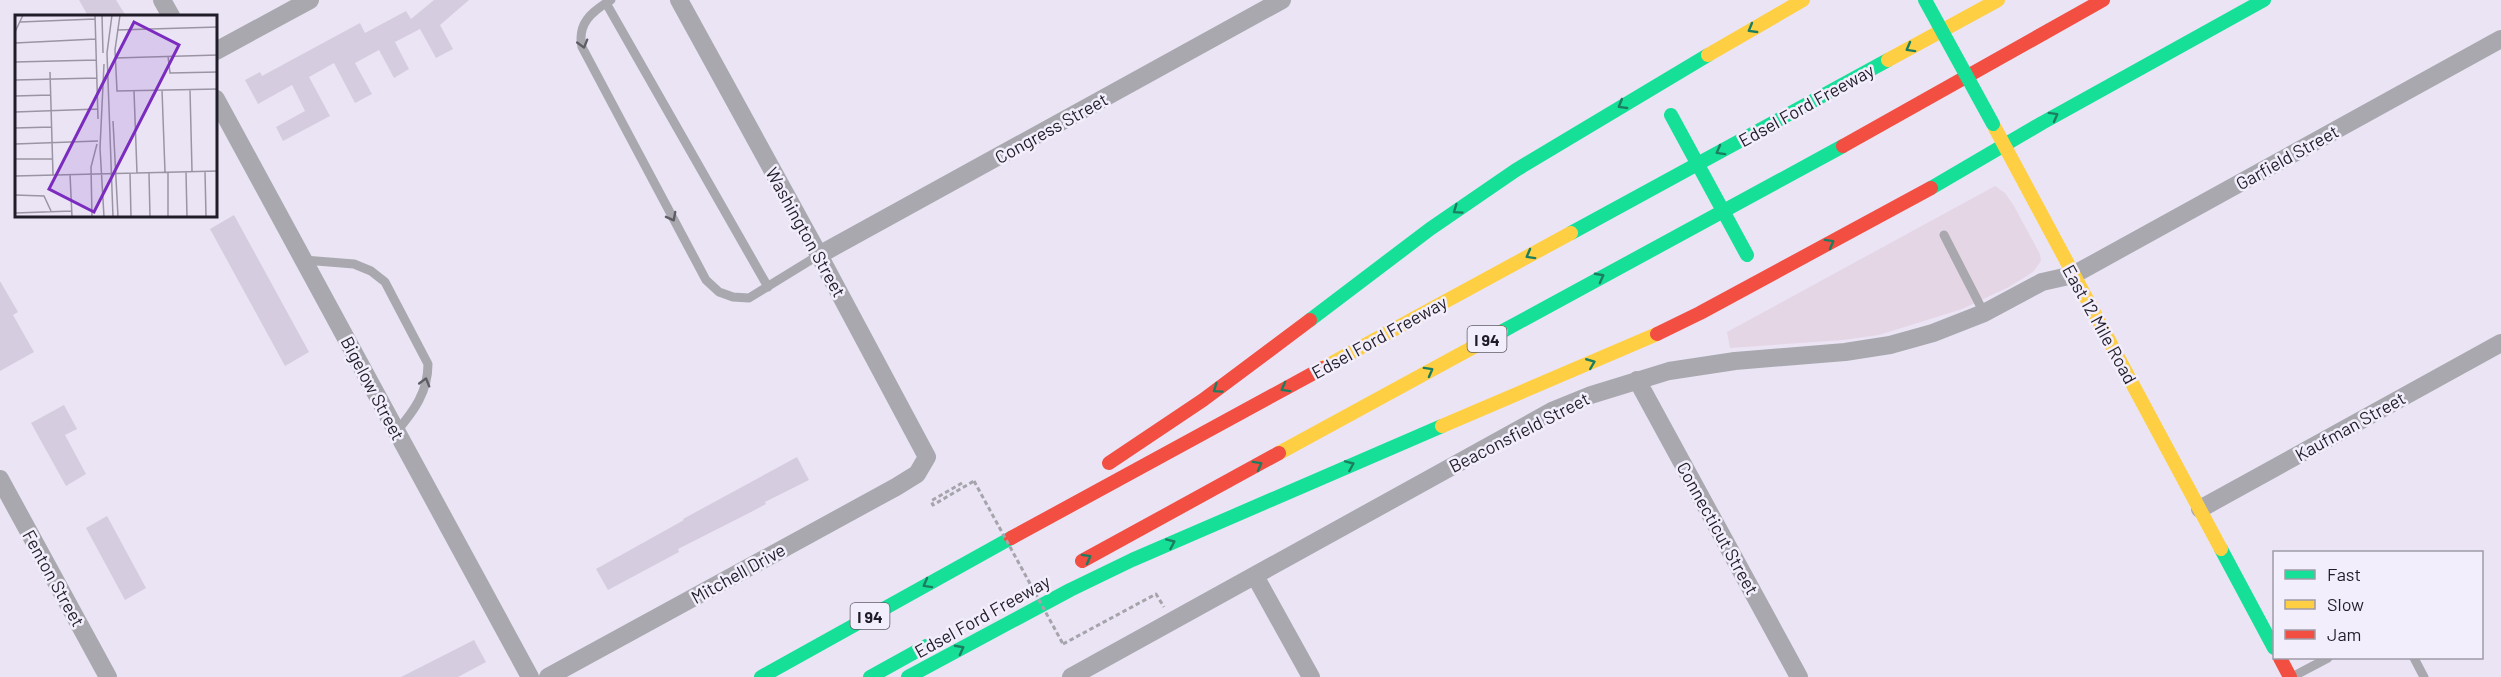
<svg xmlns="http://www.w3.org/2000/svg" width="2501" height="677" font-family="Barlow,sans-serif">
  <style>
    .commercial { fill: #e5d6e5 }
    .building { fill: #d5cddf }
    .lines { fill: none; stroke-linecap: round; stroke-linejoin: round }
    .path { stroke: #a6a4ab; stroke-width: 3; stroke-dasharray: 4.5 3; stroke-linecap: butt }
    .lane { stroke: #a9a8ae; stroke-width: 9 }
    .street { stroke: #a9a8ae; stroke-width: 18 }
    .fast { stroke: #16e098; stroke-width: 14 }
    .slow { stroke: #ffcf43; stroke-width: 14 }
    .jam { stroke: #f24e42; stroke-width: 14 }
    .path-bridge { stroke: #a6a4ab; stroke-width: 3; stroke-dasharray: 4.5 3; stroke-linecap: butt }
    .fast-bridge { stroke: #16e098; stroke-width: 14 }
    .oneway { stroke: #1c7e60 }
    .oneway2 { stroke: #5e5c64 }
    .labels { text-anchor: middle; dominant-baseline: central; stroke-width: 5; stroke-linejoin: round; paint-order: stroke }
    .shield { fill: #f3eefb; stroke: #605c67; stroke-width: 1.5 }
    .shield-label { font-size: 16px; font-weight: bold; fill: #211d28 }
    .street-label { font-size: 18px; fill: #211d28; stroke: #f3eefb }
    .inset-road { fill: none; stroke: #9a94a3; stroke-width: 1.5 }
    .view { fill: #7b2cbf; fill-opacity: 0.15; stroke: #7b2cbf; stroke-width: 3 }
    .inset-edge { fill: none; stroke: #211d28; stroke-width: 3 }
  </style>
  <rect width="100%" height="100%" fill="#eae4f5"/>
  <path class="commercial" d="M1995,186l10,7 9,13 26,48 1,7 -8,11 -24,15 -47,22 -83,26 -36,5 -113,8 -3,-16z"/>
  <path class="building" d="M79,0h37l10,16h-38z
    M434,0h35l-29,25 13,24 -17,9 -16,-29 -25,13 14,27 -15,9 -15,-28 -24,13 17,31 -17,9 -21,-40 -25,14 21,39 -47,25 -7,-14 29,-16 -13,-26 -34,19 -13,-24 15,-8 2,4 98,-53 5,10 41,-22 5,8z
    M234,215l75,137 -24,14 -75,-137z
    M0,281l18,31 -5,3 21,37 -34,19z
    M64,405l13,24 -12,6 21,39 -20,12 -35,-63z
    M797,457l12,23 -44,22 1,2 -13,7 -75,38 1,3 -71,38 -12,-21 88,-49 -1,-1z
    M107,516l39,72 -21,12 -39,-72z
    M474,640l12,22 -28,15h-57z"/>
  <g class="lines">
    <path class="path" d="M962,483l-31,18 2,4 41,-24
      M1063,644l93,-50 8,13"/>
    <path class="lane" d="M611,0c-20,12 -34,24 -29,47l124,233 13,12 14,5 16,1 70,-43
      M606,3l162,284
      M1944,235l40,78
      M304,260l50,4 17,7 14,11 43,82c0,28 -14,47 -32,68
      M2414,658l10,19
      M2292,677l36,-19"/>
    <path class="street" d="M162,0l9,16
      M216,51l94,-51
      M216,99l314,578
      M819,255l463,-255
      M1637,380l162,297
      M0,479l108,198
      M2200,509l301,-166
      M1255,576l56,101
      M548,677l348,-190 21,-13 10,-17 -108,-202 -140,-255
      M1071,677l483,-267 37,-15 78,-24 66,-10 110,-9 45,-7 43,-12 51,-20 58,-31 31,-7 428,-236"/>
    <path class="fast" d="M1931,188l111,-65 222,-123
      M1571,233l317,-173
      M1310,320l120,-91 86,-59 192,-115
      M1501,332l342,-186
      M2221,549l53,99
      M761,677l250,-139
      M870,677l56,-31
      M908,677l162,-87 62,-30 310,-134"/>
    <path class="slow" d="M1708,55l95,-55
      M1888,60l110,-60
      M1995,128l226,421
      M1323,368l248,-135
      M1442,426l215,-92
      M1279,453l222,-121"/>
    <path class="jam" d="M1843,146l260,-146
      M1657,334l43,-21 231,-125
      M1109,463l94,-63 107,-80
      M1011,538l312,-170
      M1082,561l197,-108
      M2280,658l10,19"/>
    <path class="path-bridge" d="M974,481l89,163"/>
    <path class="fast-bridge" d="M1925,0l68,124
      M1671,115l76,140"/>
  </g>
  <defs><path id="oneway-chevron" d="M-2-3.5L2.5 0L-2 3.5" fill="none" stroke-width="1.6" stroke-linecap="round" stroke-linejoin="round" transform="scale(1.5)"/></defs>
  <g class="oneway">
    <use href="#oneway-chevron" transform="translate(1752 29) rotate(150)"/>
    <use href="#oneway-chevron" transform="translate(1910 48) rotate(151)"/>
    <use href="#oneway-chevron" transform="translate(1622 105) rotate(149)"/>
    <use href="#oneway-chevron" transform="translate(2054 116) rotate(-29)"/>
    <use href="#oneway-chevron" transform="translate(1720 151) rotate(151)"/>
    <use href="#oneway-chevron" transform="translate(1457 210) rotate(145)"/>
    <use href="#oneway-chevron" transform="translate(1830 243) rotate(-29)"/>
    <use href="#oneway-chevron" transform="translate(1530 255) rotate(151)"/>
    <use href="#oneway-chevron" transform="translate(1600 277) rotate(-28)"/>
    <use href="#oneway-chevron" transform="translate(1591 363) rotate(-22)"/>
    <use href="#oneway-chevron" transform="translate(1429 371) rotate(-29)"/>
    <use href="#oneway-chevron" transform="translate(1285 388) rotate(151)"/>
    <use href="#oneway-chevron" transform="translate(1217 389) rotate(145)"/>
    <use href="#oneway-chevron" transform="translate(1258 465) rotate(-29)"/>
    <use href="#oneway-chevron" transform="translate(1350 465) rotate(-23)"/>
    <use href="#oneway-chevron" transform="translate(1171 543) rotate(-24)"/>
    <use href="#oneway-chevron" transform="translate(1087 558) rotate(-29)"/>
    <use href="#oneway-chevron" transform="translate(927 584) rotate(151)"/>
    <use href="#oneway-chevron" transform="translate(960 649) rotate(-28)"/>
  </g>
  <g class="oneway2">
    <use href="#oneway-chevron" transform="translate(583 44) rotate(74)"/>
    <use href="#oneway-chevron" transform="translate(672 217) rotate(62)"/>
    <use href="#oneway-chevron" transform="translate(425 382) rotate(-74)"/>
  </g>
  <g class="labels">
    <g class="shield">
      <rect x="1467.5" y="326" width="39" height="26" rx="4.5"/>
      <rect x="850.5" y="603" width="39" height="26" rx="4.5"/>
    </g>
    <g class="shield-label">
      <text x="1487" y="339">I 94</text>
      <text x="870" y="616">I 94</text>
    </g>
    <g class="street-label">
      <text transform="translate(1806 105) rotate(-29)">Edsel Ford Freeway</text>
      <text transform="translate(1051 128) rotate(-29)">Congress Street</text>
      <text transform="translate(2287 157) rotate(-29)">Garfield Street</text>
      <text transform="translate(806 232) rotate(61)">Washington Street</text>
      <text transform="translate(2100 324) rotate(61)">East 12 Mile Road</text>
      <text transform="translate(1379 337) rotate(-29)">Edsel Ford Freeway</text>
      <text transform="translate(373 388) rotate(62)">Bigelow Street</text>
      <text transform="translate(2350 426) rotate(-29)">Kaufman Street</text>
      <text transform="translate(1519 432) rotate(-27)">Beaconsfield Street</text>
      <text transform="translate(1718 528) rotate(61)">Connecticut Street</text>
      <text transform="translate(738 573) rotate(-29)">Mitchell Drive</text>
      <text transform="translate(54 578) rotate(61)">Fenton Street</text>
      <text transform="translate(982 616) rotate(-29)">Edsel Ford Freeway</text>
    </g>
  </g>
  <g transform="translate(15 15)">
    <rect width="202" height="202" fill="#eae4f5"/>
    <path class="inset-road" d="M80,0l3,104M87,0l1,38M97,0l-5,38 6,164M105,0l-5,35 2,41 101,-2M5,7l75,-3M102,15l101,-3M0,17l8,-17M0,28l81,-4M153,41l2,17 48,-1M100,43l103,-3M0,47l82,-2M89,49l-4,84 4,69M35,57l3,103M0,65l82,-2M147,75l3,82M175,75l2,81M119,76l3,82M0,81l36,-1M0,97l83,-3M98,106l5,96M0,113l37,-1M0,129l83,-3M0,144h38M190,156l1,46M153,157v45M171,157l1,45M115,158l1,44M134,158l1,44M55,159l2,43M0,161l203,-5M0,180l29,1 7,15M0,198l57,-2M77,202l-1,-50 6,-23"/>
    <path class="view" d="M119,7l45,23 -85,167 -45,-23z"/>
    <rect width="202" height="202" class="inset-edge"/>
  </g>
  <rect x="2273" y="551" width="210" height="108" fill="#f3eefb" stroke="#9f9aa7" stroke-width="1.5"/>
  <rect x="2285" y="570" width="30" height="9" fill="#16e098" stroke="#9f9aa7" stroke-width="1.5"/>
  <text x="2327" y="581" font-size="18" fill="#211d28">Fast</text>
  <rect x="2285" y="600" width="30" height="9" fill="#ffcf43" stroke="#9f9aa7" stroke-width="1.5"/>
  <text x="2327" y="611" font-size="18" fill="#211d28">Slow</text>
  <rect x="2285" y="630" width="30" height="9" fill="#f24e42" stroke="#9f9aa7" stroke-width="1.5"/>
  <text x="2327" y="641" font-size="18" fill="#211d28">Jam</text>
</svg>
